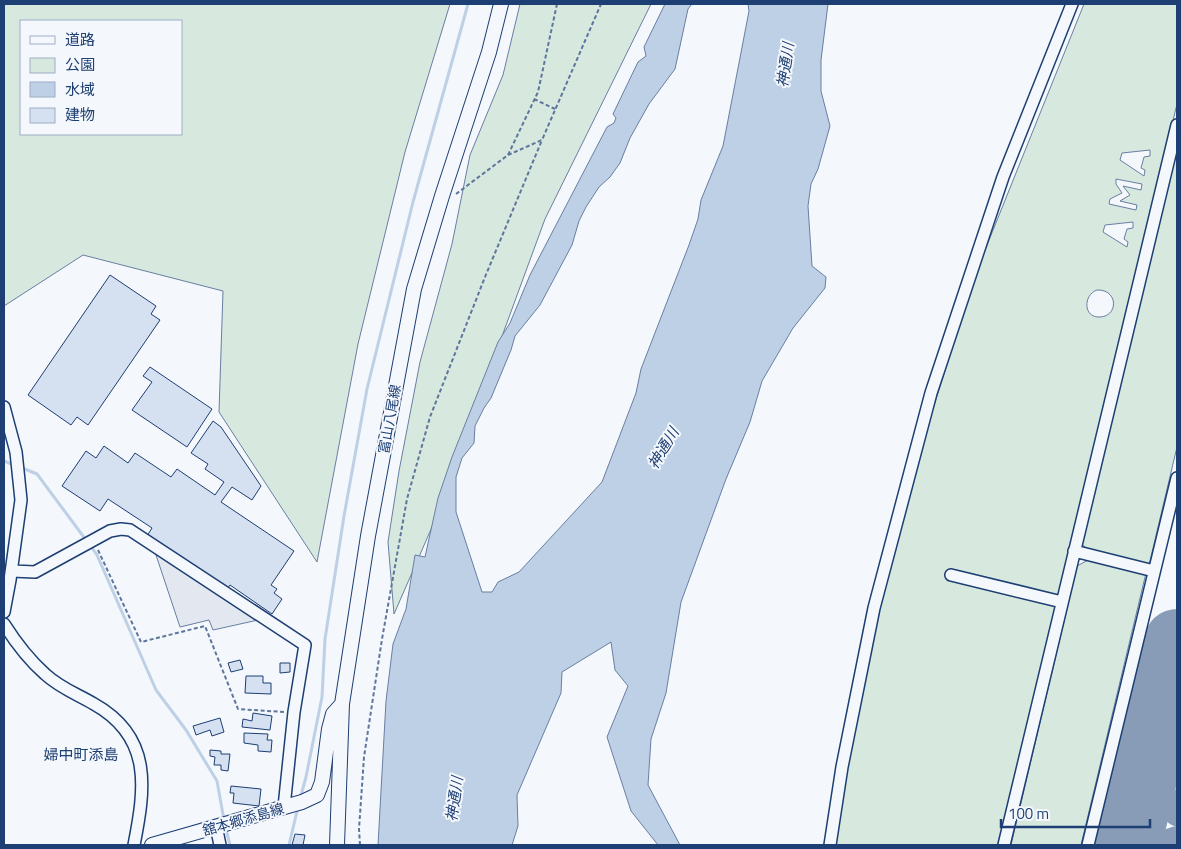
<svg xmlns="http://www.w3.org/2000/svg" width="1181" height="849" font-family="'Titillium Web','Noto Sans JP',sans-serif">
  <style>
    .green { fill: #d7e8df; stroke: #687fa3; fill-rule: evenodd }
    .parking { fill: #e3e8f0; stroke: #687fa3 }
    .water { fill: #bed0e5; stroke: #687fa3 }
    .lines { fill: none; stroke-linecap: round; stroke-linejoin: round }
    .stream { stroke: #bed0e5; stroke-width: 3 }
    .taxiway { stroke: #889bb7; stroke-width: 26 }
    .runway { stroke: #889bb7; stroke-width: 66 }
    .building { fill: #d5e0f0; stroke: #1d3f73 }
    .minor-casing { stroke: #1d3f73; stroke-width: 14 }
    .major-casing { stroke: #1d3f73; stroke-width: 16 }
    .path { stroke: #5e769c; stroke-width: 2; stroke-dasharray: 4 2.5; stroke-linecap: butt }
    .minor { stroke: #f4f7fb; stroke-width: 11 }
    .major { stroke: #f4f7fb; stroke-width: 14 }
    .labels { text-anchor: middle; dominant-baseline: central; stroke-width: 4; stroke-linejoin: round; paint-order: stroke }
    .street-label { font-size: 14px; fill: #1d3f73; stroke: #f4f7fb }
    .water-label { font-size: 15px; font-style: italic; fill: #1d3f73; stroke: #f4f7fb }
    .neighbourhood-label { font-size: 15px; fill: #1d3f73; stroke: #f4f7fb }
  </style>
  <rect width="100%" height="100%" fill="#f4f7fb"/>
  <path class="green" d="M4,4h446l-45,148 -47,192 -41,218 -98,-150 4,-121 -140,-36 -79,51zM21,21h160v113h-160z
    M520,4h131l-106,215 -113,308 -38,87 -6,-72 11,-71 21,-109 32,-118 18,-89 33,-80z
    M1084,4h93v100l-179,741h-164l15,-94 34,-161 34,-131 60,-189zM1150,150v6l-6,1 -3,11 4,2 -1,6 -24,-16 2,-7zM1116,179l26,5 -1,6 -18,-4 7,9 -10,6 17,4 -1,5 -27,-6 1,-5 12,-6 -6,-9zM1133,222v6l-6,1 -3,10 4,3 -1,5 -24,-15 2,-7zM1097,290c21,-1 22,26 3,27 -17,1 -17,-22 -3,-27z
    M1177,147v300l-28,118c-15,-4 -61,-10 -68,-22z
    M1092,558l54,15 -65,272h-70l66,-279z"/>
  <path class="parking" d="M154,549l104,71 -45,10 -4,-10 -29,7z"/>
  <path class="water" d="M665,4h27l-4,5 -13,60 -26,35 -19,34 -10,25 -10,14 -11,10 -13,20 -7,14 -7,24 -32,60 -25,31 -4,14 -20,48 -7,10 -9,18 -1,17 -12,15 -6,19v35l26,80h10l6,-10 21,-10 83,-90 34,-89 5,-24 48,-124 9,-26 3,-19 22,-54 26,-135 -1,-7h80l-7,56v31l9,35 -12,43 -7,15 -3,22 4,60 14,11 -1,11 -32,40 -31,53 -12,41 -24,57 -45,123 -15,91 -15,46 -3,46 32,60h-22l-27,-34 -24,-74 21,-51 -13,-16 -4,-28 -49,30 -1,21 -44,102 1,31 -6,19h-134l8,-144 7,-57 13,-35 9,-54 10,2 13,-59 14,-41 46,-115 12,-19 20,-48 77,-148 7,-4 2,-5 -3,-4 25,-52 8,-6 -2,-9z"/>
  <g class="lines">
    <path class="stream" d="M4,461l10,4
      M20,467l17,7 49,66
      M90,545l7,10 59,135 30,40 31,51 7,39
      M300,799l6,-22 16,-80 3,-58 19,-123 23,-127 46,-187 55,-198
      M226,829l4,16
      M289,845l9,-38"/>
    <path class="taxiway" d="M1166,689l11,-18
      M1156,730c-2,30 -3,60 21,83
      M1160,845l17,-6"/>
    <path class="runway" d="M1128,845l49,-203"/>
  </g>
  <path class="building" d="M110,275l46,31 -5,8 9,6 -72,105 -11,-8 -6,8 -43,-30z
    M150,367l62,42 -25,38 -55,-37 20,-28 -9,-6z
    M213,421l8,6 40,59 -9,14 -20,-13 -11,15 73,49 -23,34 6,4 -3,4 8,6 -10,15 -42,-29 -3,4 -80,-53 5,-8 -44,-29 -8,12 -38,-25 24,-35 10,7 8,-12 24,17 7,-10 36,24 6,-8 38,26 9,-13 -19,-13 3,-5 -17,-11z
    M240,660l3,9 -12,3 -3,-9z
    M280,663h10v9l-10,1z
    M246,676h17v7h8v11l-26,-1z
    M253,713l19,3 -2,14 -28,-3 1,-8 9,2z
    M220,718l4,14 -12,4 -2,-6 -14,5 -3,-9z
    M244,733l24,1 -1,6h5l-1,12 -13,-1v-6l-14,-2z
    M210,750l11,1v3h9l-2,17 -7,-1v-5h-7l1,-8 -5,-1z
    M231,786l30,3 -2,17 -26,-3 1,-10h-4z
    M295,834l10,1 -2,10h-11z"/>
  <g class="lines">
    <defs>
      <path id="minor" d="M4,407l12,45 5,48 -11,80 -6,32
        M1074,551l80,20
        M12,571l23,1 75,-41 11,-2 9,1 175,115 -11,67 -10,95
        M951,575l111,27
        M4,624c12,19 24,35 41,50 15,14 32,20 49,30 59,33 51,85 40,141
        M216,826l4,19
        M830,845l12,-78 32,-159 57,-215 72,-216 69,-173
        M1004,845l173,-720
        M1088,845l89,-367"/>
      <path id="major" d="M152,845l150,-43 15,-7 5,-13 7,-53 4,-15 9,-10
        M337,845l5,-141 26,-168 46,-247 28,-93 47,-144 12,-48"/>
    </defs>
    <use href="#minor" class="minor-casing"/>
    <use href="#major" class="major-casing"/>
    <path class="path" d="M534,99l21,10
      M508,155l34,-15 59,-136
      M456,194l52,-39 30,-63 19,-88
      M98,550l43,92 64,-16 33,83 46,3
      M360,845l-1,-16 5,-72 18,-118 25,-140 23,-82 55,-140 57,-137"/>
    <use href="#minor" class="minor"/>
    <use href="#major" class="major"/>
  </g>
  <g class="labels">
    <g class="street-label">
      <text transform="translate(389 419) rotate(-80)">富山八尾線</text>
      <text transform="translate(243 819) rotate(-16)">舘本郷添島線</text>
    </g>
    <g class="water-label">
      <text transform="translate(785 65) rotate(-82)">神通川</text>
      <text transform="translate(663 448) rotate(-59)">神通川</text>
      <text transform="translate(454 799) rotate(-82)">神通川</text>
    </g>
    <g class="neighbourhood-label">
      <text x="81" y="754">婦中町添島</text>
    </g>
  </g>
  <rect width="1181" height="849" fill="none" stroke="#1d3f73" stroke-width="10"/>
  <rect x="20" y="20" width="162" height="115" fill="#f4f7fb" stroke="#9eadc5"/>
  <rect x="30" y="36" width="25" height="8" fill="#f4f7fb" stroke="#9eadc5"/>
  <text x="65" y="45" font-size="15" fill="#1d3f73">道路</text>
  <rect x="30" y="58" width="25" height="15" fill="#d7e8df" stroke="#9eadc5"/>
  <text x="65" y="70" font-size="15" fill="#1d3f73">公園</text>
  <rect x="30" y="82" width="25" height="15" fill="#bed0e5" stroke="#9eadc5"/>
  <text x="65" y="95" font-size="15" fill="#1d3f73">水域</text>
  <rect x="30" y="108" width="25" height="15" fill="#d5e0f0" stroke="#9eadc5"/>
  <text x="65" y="120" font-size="15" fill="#1d3f73">建物</text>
  <path d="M1001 819v8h149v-8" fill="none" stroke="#1d3f73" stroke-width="2.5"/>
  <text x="1008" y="819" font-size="15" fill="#1d3f73" stroke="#f4f7fb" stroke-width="4" paint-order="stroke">100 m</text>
</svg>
